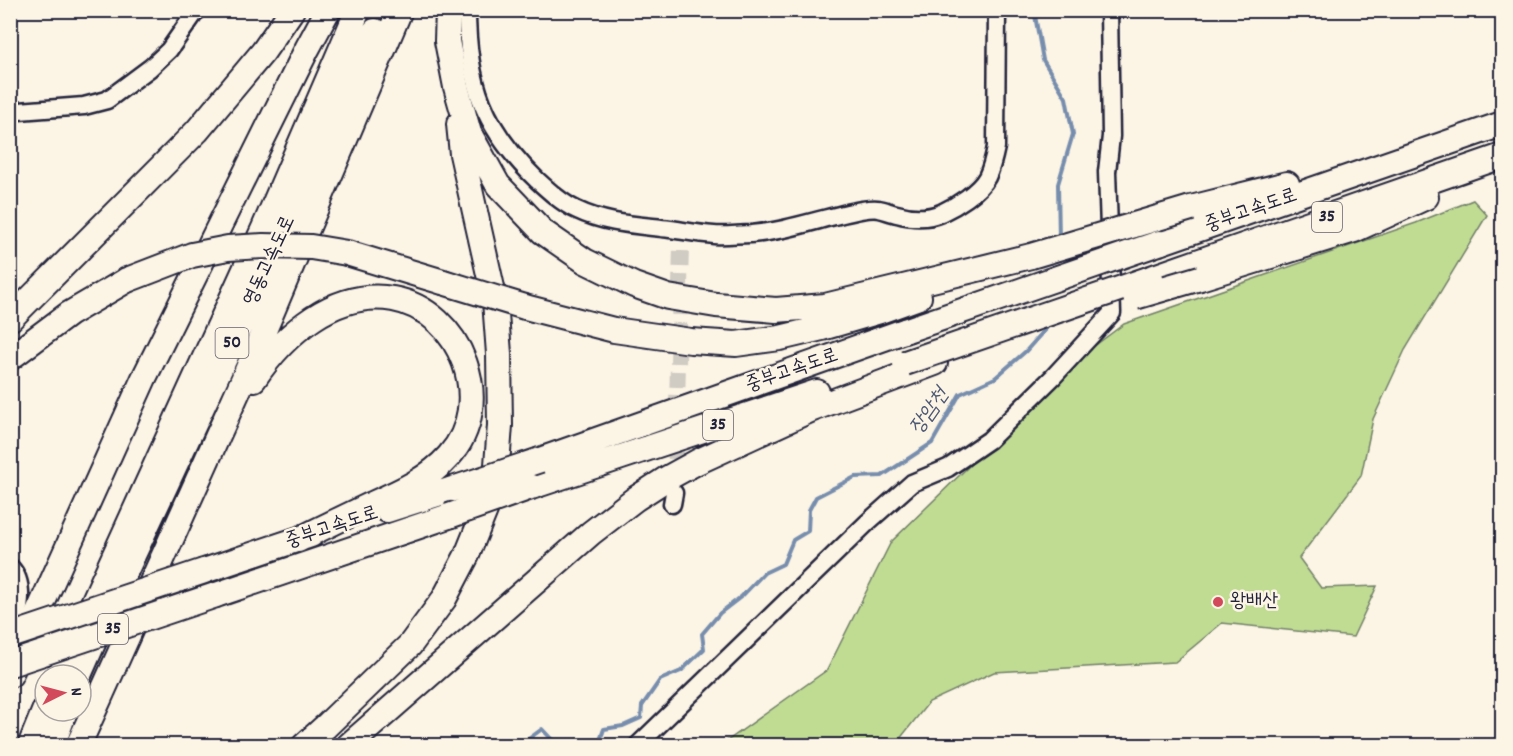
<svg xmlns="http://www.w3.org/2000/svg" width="1513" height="756" font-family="Dekko,'Poor Story',sans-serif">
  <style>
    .green { fill: #c0dc93; stroke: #717f67; stroke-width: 1.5 }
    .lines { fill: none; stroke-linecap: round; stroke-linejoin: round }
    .stream { stroke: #778dad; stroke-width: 4 }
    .minor-tunnel { stroke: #d0cbc3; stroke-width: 16; stroke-dasharray: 16 8; stroke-linecap: butt }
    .minor-casing { stroke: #22223b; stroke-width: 21 }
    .highway-casing { stroke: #22223b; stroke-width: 28 }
    .minor { stroke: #fcf5e5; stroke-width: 16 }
    .highway { stroke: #fcf5e5; stroke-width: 24 }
    .highway-bridge-casing { stroke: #22223b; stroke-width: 28; stroke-linecap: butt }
    .highway-bridge { stroke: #fcf5e5; stroke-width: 24 }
    .poi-dot { fill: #d1495b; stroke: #fcf5e5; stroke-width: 2 }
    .labels { text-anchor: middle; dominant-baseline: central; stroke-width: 5; stroke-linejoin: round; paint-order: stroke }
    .shield { fill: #fcf5e5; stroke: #63616e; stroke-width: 1.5 }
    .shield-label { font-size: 18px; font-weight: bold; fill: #22223b }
    .street-label { font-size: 20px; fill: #22223b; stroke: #fcf5e5 }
    .poi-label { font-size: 20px; fill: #22223b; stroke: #fcf5e5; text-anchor: start }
    .water-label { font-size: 21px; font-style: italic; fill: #4d5874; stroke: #fcf5e5 }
  </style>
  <rect width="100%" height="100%" fill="#fcf5e5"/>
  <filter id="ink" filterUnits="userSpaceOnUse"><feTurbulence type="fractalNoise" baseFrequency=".0167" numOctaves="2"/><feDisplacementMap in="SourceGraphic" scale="12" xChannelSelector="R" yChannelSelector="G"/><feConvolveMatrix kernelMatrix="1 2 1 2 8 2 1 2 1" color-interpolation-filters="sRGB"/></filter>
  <g filter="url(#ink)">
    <path class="green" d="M1473,200l14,15 -82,135 -32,69 -12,57 -62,82 22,30 56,-2 -24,51 -131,-14 -47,39 -181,10 -65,30 -34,43 -175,1 107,-76 64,-128 194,-189 39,-29 292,-101z"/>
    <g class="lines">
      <path class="stream" d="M1034,10l9,50 23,38 7,36 -15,50 1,56
        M519,746l23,-17 16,17
        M598,746l6,-17 19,-3 18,-8 1,-12 18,-26 21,-9 23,-22 -2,-15 18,-21 22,-17 22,-23 19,-9 10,-24 15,-9 1,-21 7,-13 39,-20 27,-1 50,-33 28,-49 35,-16 31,-27 24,-27"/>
      <path class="minor-tunnel" d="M675,483l6,-237"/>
      <defs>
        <path id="minor" d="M467,10c0,73 17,119 70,170 12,11 25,23 40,30 29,14 61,15 93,19 14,2 29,5 44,6 12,1 25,-1 37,-1 38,-3 73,-17 110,-24 6,-1 13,-2 18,-1 6,1 12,4 18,5 14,4 30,5 44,-1 15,-7 38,-21 46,-36 5,-10 7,-20 9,-30l1,-137
          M10,110l9,1 65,-5 23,-6 43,-32 19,-18 28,-40
          M672,504l2,-11
          M10,567c19,19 6,53 2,76
          M637,746l231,-224 44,-39 36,-15 41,-28 64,-63 59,-64 -5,-141 4,-36 -2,-126"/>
        <path id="highway" d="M448,10l-1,31 9,46 13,46 29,52 45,47 42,29 49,24 34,12 48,8 60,5 49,-4 206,-50
          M1191,208l96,-24
          M1159,243l343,-119
          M347,253l96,29
          M1151,278l351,-122
          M1200,278l154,-48 72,-33
          M525,307l89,23 77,11 45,3 44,-6 42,-10 58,-17 39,-14
          M10,319l187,-188 66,-79 29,-42
          M10,358l59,-44 58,-34
          M254,379c30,-45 81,-90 139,-80 69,12 103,105 56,157 -20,23 -50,36 -77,48 -25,12 -50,24 -74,36
          M540,460l367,-130
          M531,487l286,-95
          M387,510l66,-21
          M204,571l107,-36
          M216,595l233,-79
          M10,675l134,-297 163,-329 21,-39
          M60,675l204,-447 94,-218
          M79,675l35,-79 165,-354 96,-211
          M30,746l15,-37
          M52,746l13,-35
          M78,746l165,-366 157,-370
          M304,746l21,-19 85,-82 34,-46 23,-44 25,-62 5,-28 3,-40 -1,-71 -4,-53 -33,-147 -3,-30
          M348,746l243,-213 44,-34 31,-20 31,-17 113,-52 125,-47"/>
      </defs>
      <use href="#minor" class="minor-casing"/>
      <use href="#highway" class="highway-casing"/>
      <use href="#minor" class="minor"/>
      <use href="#highway" class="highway"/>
      <defs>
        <path id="highway-bridge" d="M1031,256l160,-48
          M127,280l65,-25 36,-7 35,-2 48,1 36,6
          M443,282l82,25
          M1135,297l65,-19
          M907,330l252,-87
          M905,363l246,-85
          M453,489l87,-29
          M449,516l82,-29
          M10,636l194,-65
          M10,664l206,-69"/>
      </defs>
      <use href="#highway-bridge" class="highway-bridge-casing"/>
      <use href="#highway-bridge" class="highway-bridge"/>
    </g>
  </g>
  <circle class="poi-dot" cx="1218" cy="602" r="6"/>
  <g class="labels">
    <g class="shield">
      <rect x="1312" y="202" width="30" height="30" rx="4.5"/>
      <rect x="215.5" y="328" width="33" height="30" rx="4.5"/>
      <rect x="703" y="410" width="30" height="30" rx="4.5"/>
      <rect x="98" y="614" width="30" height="30" rx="4.5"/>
    </g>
    <g class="shield-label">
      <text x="1327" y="217">35</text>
      <text x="232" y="343">50</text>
      <text x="718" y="425">35</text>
      <text x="113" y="629">35</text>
    </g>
    <g class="street-label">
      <text transform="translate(1251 211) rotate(-19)">중부고속도로</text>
      <text transform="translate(270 261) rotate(-65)">영동고속도로</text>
      <text transform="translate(792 371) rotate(-19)">중부고속도로</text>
      <text transform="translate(332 528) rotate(-18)">중부고속도로</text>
    </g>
    <g class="poi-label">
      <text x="1230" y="602">왕배산</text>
    </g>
    <g class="water-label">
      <text transform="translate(930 412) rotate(-55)">장암천</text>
    </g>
  </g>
  <rect width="1513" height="756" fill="none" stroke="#fcf5e5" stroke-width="36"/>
  <rect x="18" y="18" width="1477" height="720" fill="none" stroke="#22223b" stroke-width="2" filter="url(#ink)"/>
  <g transform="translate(63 693) rotate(84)"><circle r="28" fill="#fcf5e5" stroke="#a5a1a1" stroke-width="1.5"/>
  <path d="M0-4.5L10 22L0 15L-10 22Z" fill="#d1495b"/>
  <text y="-9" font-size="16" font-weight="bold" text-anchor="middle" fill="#22223b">N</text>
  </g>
</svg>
